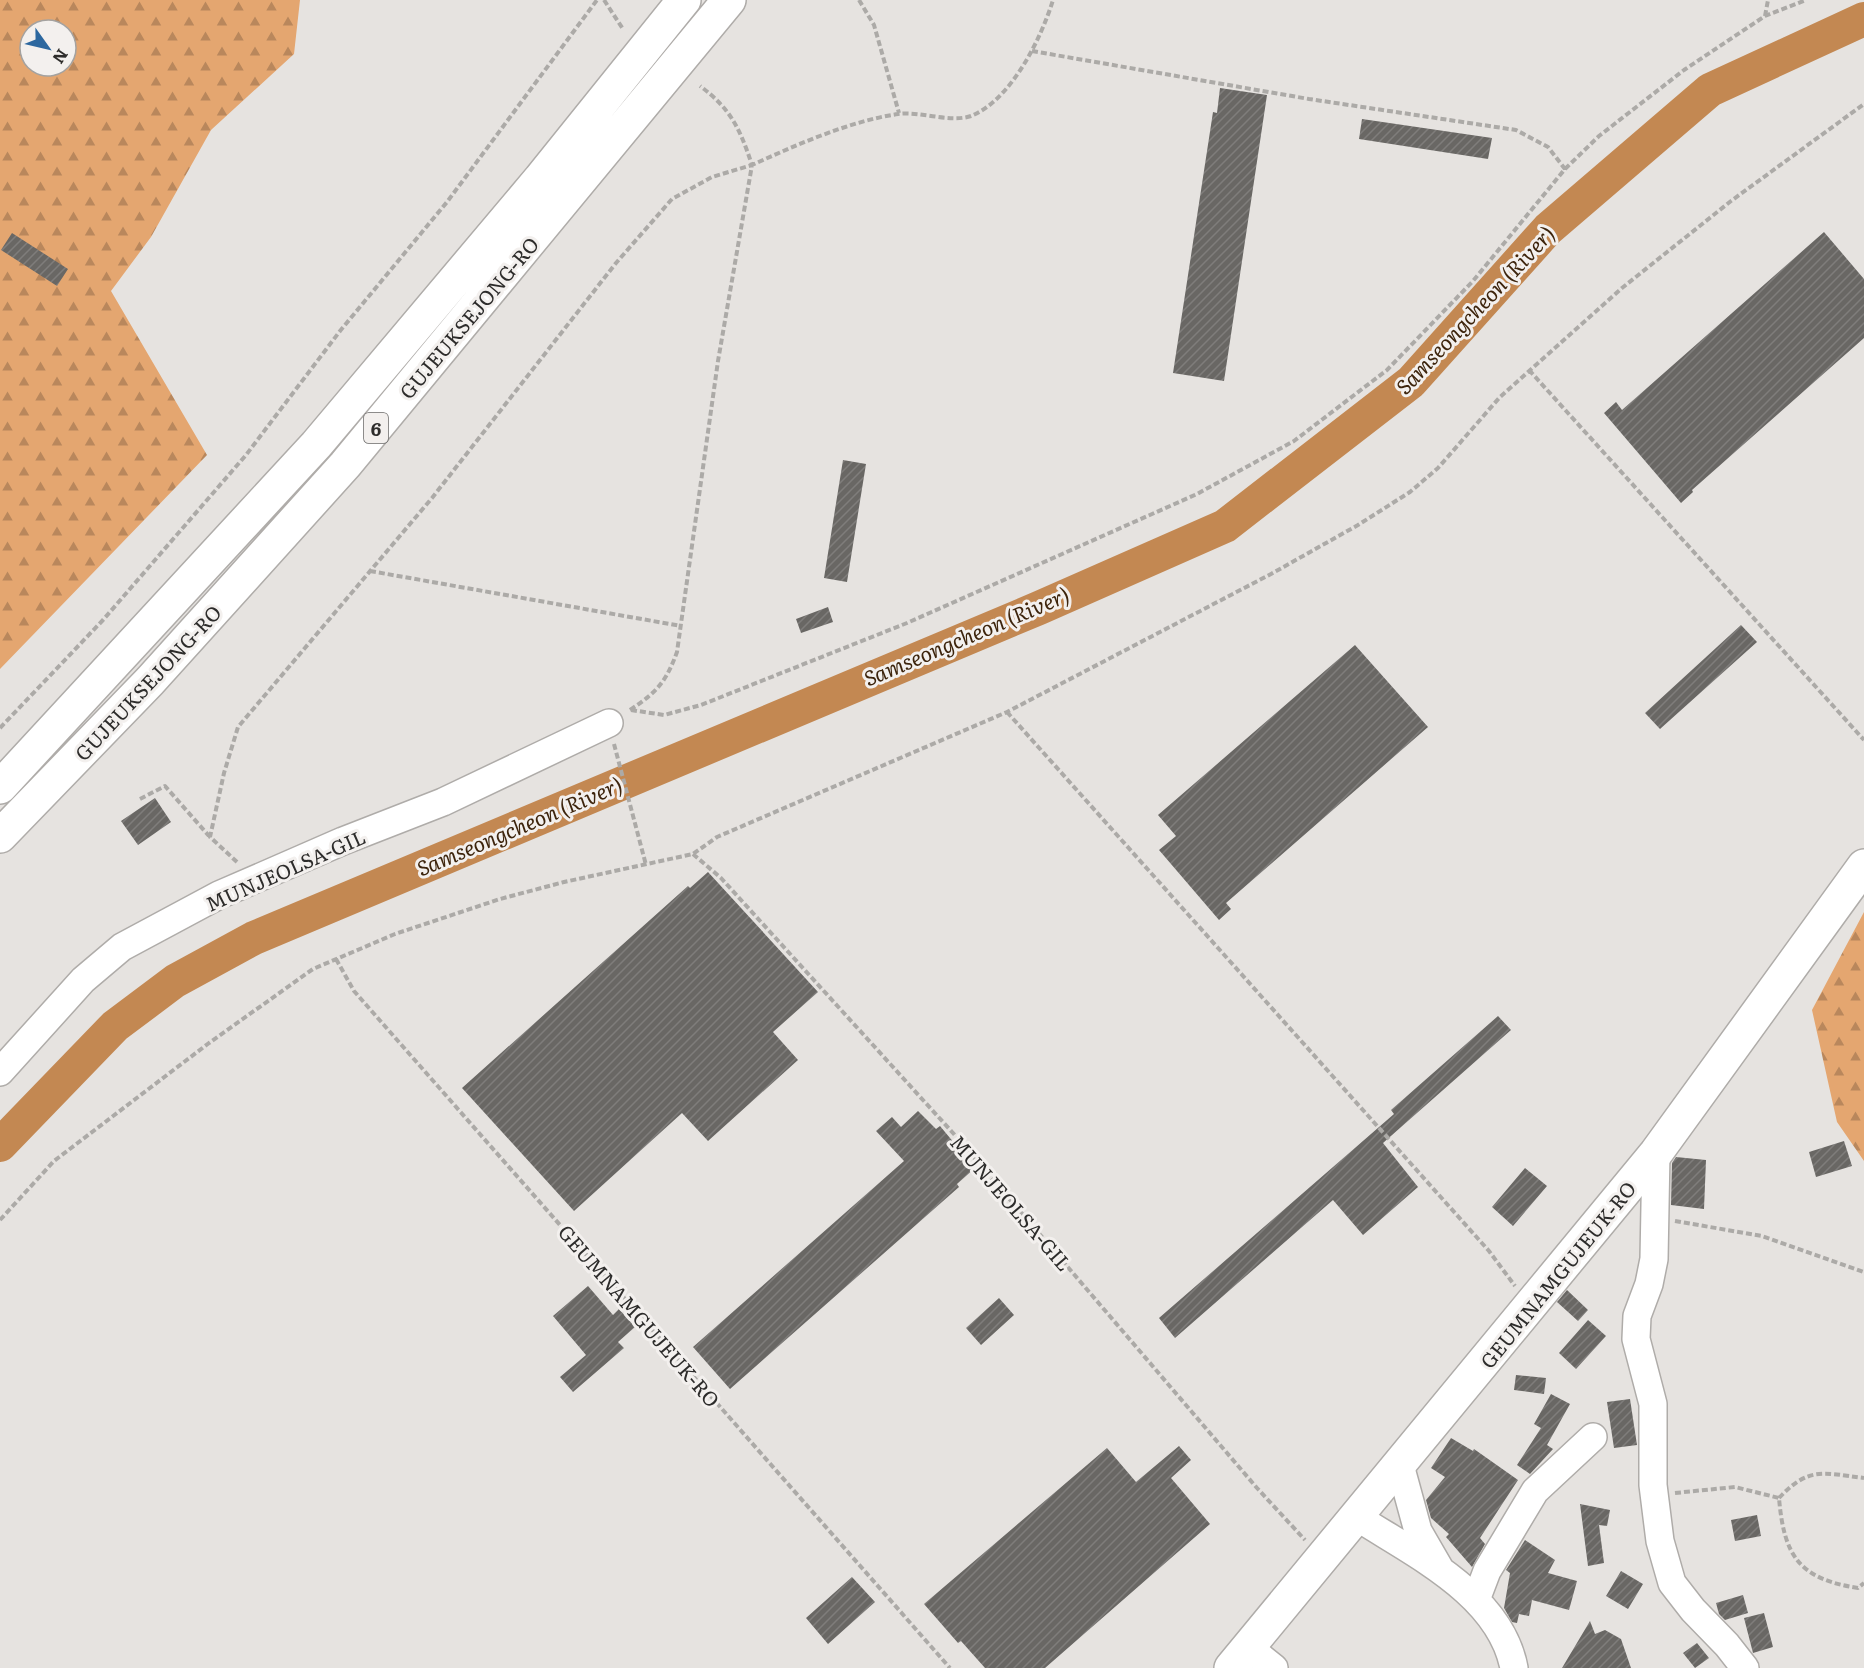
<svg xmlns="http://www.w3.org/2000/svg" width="1864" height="1668" font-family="Literata,serif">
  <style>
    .forest { fill: url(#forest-firs); fill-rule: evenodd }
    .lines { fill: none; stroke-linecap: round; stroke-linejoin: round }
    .river { stroke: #c38852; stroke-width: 34 }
    .building { fill: url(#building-hatch) }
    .minor-casing { stroke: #afaca9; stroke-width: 30 }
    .major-casing { stroke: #afaca9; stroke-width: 36 }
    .highway-casing { stroke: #afaca9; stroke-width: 36 }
    .path { stroke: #acaaa7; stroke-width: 4; stroke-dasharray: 6 3; stroke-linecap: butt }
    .minor { stroke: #fff; stroke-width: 27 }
    .major { stroke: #fff; stroke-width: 33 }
    .highway { stroke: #fff; stroke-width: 33 }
    .labels { text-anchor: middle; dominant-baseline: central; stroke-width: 6; stroke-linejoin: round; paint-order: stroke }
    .shield { fill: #f3f0ee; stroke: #686766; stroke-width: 1.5 }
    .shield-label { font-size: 18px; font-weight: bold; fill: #2d2c2b }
    .street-label { font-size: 20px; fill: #2d2c2b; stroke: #f3f0ee }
    .water-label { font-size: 21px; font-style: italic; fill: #3d240c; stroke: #f3f0ee }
  </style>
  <defs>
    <pattern id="forest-firs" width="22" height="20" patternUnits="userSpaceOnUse" patternTransform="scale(1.5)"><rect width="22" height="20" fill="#e4a670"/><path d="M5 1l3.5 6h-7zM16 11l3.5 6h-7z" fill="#b9875c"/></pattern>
    <pattern id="building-hatch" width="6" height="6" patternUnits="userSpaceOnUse" patternTransform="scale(1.5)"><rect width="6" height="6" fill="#696764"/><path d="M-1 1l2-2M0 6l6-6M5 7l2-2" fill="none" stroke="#7f7d7b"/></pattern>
  </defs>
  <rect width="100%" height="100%" fill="#e6e3e0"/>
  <path class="forest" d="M0,0h300l-6,54 -83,76 -60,107 -40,54 96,164 -207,214zM30,30h36v36h-36z
    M1864,912v249l-27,-39 -25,-112z"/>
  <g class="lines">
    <path class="river" d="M0,1145l115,-119 60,-45 79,-43 785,-330 186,-82 186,-144 137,-153 162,-139 154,-71"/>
  </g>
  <path class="building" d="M1220,88l47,7 -43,286 -51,-8 40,-261 4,1z
    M1362,119l130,19 -4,21 -129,-20z
    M1824,232l40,47v59l-172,152 1,2 -12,11 -77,-90 12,-11 6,8z
    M12,233l56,36 -11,17 -56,-36z
    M843,460l23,4 -19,118 -23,-4z
    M828,607l5,15 -32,11 -5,-14z
    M1741,625l16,17 -97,87 -15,-16z
    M1355,645l73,82 -202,176 5,6 -12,11 -60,-70 17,-14 -18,-21z
    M155,798l16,24 -33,23 -17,-24z
    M708,872l110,120 -45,40 25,28 -90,81 -26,-28 -108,98 -112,-123 226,-202 2,2z
    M1498,1016l13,14 -128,113 35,44 -55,48 -30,-35 -158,138 -16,-20 235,-204 -3,-4z
    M918,1111l18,18 4,-3 35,42 -18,16 2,3 -229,202 -37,-42 211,-186 -28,-30 16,-14 9,10z
    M1844,1141l8,25 -36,11 -7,-25z
    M1676,1157l30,3 -2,49 -33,-4 1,-42z
    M1525,1168l22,18 -34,40 -21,-19z
    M588,1286l25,29 6,-6 16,18 -17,15 6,6 -51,44 -13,-15 26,-22 -33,-39z
    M1567,1290l21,20 -10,11 -21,-19z
    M999,1298l15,17 -33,30 -15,-17z
    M1588,1320l18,16 -30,33 -17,-16z
    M1516,1375l30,3 -2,16 -30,-4z
    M1551,1394l19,10 -23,41 6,4 -23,25 -13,-9 24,-37 -7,-4z
    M1630,1399l7,46 -23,3 -7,-46z
    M1451,1438l22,13 1,-2 44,31 -38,58 5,6 -13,23 -26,-30 3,-3 -18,-16 -5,-18 19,-23 -14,-9z
    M1179,1446l12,14 -20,18 39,46 -165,144h-60l-24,-27 -3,2 -34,-39 183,-156 29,34z
    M1580,1504l30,6 -3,16 -8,-1 5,38 -16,3z
    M1757,1515l4,21 -26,5 -4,-21z
    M1525,1540l30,20 -7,13 29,8 -8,29 -37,-10 -3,16 -10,-2 -2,9 -5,-1 -8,-14 6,-35 -4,-3z
    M1621,1571l22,13 -15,25 -22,-13z
    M852,1577l23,25 -47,42 -22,-26z
    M1743,1595l5,18 -23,7 -6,-6 -3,-11z
    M1764,1613l9,34 -20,6 -9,-35z
    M1590,1621l5,13 10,-4 16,9 10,29h-69z
    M1697,1643l12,15 -14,10 -12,-15z"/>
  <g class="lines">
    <defs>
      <path id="minor" d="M0,1072l83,-92 39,-33 97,-52 124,-54 100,-39 166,-79
        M1656,1153l-2,106 -5,25 -12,32 -1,23 17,65v81l7,56 12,42 21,27 34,35 18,23
        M1400,1465l18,66 22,38
        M1357,1517c57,37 143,77 157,151
        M1476,1600l11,-29 48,-80 58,-54
        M1248,1647l26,21"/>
      <path id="major" d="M1231,1668l425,-515 208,-287"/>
      <path id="highway" d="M0,787l316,-342 224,-266 144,-179
        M0,836l150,-155 195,-216 384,-465"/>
    </defs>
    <use href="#minor" class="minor-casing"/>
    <use href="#major" class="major-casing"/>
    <use href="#highway" class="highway-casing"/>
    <path class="path" d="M604,0l19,29
      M859,0l15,25 25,88
      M1765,16l3,-16
      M1032,51l277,48 207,31 32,17 17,22
      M1529,370l335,370
      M370,571l311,55
      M630,710c27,-18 36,-28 47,-58l41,-291 34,-196c44,-20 98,-44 146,-51 21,-3 53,9 73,2 40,-16 70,-77 82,-116
      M631,710l33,5 37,-10 206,-82 290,-129 97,-53 93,-71 86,-89 92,-112 34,-33 85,-66 81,-54 41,-16
      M1007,712l482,539 26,35
      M0,728l103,-108 143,-165 94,-124 107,-129 150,-202
      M614,744l32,121
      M140,799l25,-13 44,50
      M693,854l28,24 232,255 304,355 48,52
      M237,862l-27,-25 14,-64 14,-46 194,-229 184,-235 56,-64 40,-22 40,-12c-12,-36 -21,-56 -52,-79
      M336,959l18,32 596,677
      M0,1220l54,-59 155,-118 104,-74 82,-35 105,-35 64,-17 129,-28 24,-17 290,-125 264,-138 87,-49 52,-33 28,-24 62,-71 122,-109 109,-87 133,-97
      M1675,1221l87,15 102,36
      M1675,1493l60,-6 44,11c5,58 20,81 79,90l6,-5
      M1779,1498c30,-32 44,-25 85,-20"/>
    <use href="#minor" class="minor"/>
    <use href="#major" class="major"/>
    <use href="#highway" class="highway"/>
  </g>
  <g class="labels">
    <rect class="shield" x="364" y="413" width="24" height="30" rx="4.5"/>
    <g class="shield-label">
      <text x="376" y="428">6</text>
    </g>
    <g class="street-label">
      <text transform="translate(468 317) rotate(-50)">GUJEUKSEJONG-RO</text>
      <text transform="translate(147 682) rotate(-47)">GUJEUKSEJONG-RO</text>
      <text transform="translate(285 869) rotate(-24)">MUNJEOLSA-GIL</text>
      <text transform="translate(1012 1202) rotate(49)">MUNJEOLSA-GIL</text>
      <text transform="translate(1557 1274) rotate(-51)">GEUMNAMGUJEUK-RO</text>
      <text transform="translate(640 1315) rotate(49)">GEUMNAMGUJEUK-RO</text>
    </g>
    <g class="water-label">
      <text transform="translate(1474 309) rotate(-47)">Samseongcheon (River)</text>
      <text transform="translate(966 635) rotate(-23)">Samseongcheon (River)</text>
      <text transform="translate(519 825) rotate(-23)">Samseongcheon (River)</text>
    </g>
  </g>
  <g transform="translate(48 48) rotate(124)"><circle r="28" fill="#f3f0ee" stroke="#a4a2a0" stroke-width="1.5"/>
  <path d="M0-4.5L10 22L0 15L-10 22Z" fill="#2c679f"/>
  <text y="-9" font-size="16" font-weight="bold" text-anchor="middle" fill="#2d2c2b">N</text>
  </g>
</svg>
